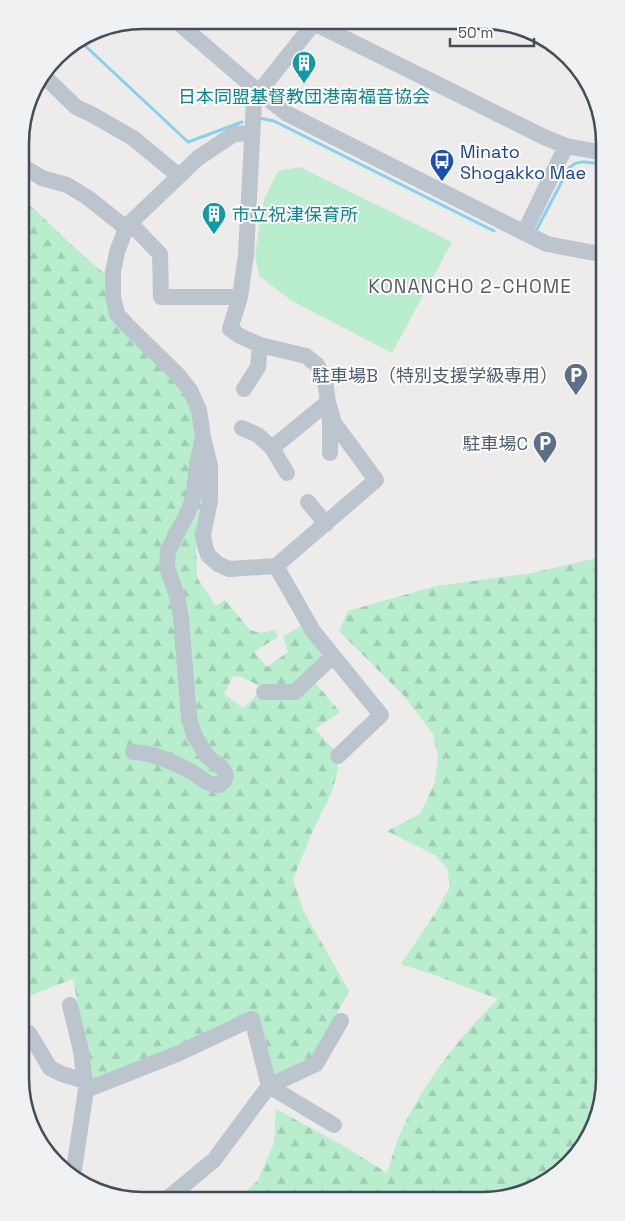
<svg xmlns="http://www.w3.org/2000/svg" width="625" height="1221" font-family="'Space Grotesk','Noto Sans JP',sans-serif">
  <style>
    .forest { fill: url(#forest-firs) }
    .pitch { fill: #b8edce }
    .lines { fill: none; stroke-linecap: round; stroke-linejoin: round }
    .stream { stroke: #84d2eb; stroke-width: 3 }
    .minor { stroke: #bcc5ce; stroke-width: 16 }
    .labels { text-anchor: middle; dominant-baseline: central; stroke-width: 4; stroke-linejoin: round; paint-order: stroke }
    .culture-label { font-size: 18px; fill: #0d838f; stroke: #fff }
    .transit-label { font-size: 18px; fill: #164399; stroke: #fff; text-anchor: start }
    .service-label { font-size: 18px; fill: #4e5e75; stroke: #fff; text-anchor: end }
    .neighbourhood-label { font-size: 19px; letter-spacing: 1px; fill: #585b60; stroke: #fff }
    .rim { fill: none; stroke: #444e58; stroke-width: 2.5 }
  </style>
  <defs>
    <pattern id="forest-firs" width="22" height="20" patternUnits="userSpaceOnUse" patternTransform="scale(1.25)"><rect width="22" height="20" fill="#b8edce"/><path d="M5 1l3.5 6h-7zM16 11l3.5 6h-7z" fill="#9fcdb3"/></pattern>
  </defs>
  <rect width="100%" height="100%" fill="#eeebeb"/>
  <path class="forest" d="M21,197c29,26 56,55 87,79l3,30 77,85 19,75 -11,77 1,35 19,28 9,-6 25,30 10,3 15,-3 3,7 -24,15 13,15 21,-15 -5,-15 20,-13 26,32 -33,32 -35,-1 -19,-10 -9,-1 -9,18 19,14 14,-13h38l18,-15 27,32 -25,17 20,22 3,18 -6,23 -18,36 -21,51 11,33 45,79 -36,67 -42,21 -19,-67 -78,37 -82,30 -19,-100 -47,18z
    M601,557l4,530 -25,66 -58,42 -282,3 18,-18 16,-37 2,-34 66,36 45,28c6,-18 11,-38 20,-54 24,-45 55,-85 91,-120l-61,-23 -36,-12 35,-52 14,-25 -3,-19 -12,-13 -48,-24 33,-17 15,-32 3,-24 -5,-24 -29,-38 -65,-65 9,-20 88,-25 96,-13z"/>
  <path class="pitch" d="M300,167l152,75 -60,111 -100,-52 -33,-25 -4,-21 9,-55 14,-29z"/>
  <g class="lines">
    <path class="stream" d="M79,40l109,102 54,-20
      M259,118l15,3 220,110
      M537,229l32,-61c9,-9 18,-6 30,-4"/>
    <path class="minor" d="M175,20l84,72 27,21 261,131 53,10
      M314,23l230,114 22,9 33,6
      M43,75l33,32 17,8 40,23 46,38
      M21,165l21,13 25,7 20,12 39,31 4,-5
      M126,228l-9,24 -4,20v24l4,18 11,12 50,49 12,15 9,20 4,27 -6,27 -3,31 -6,17 -20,39 -1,16 10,29 4,22 8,100 5,17 13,21 16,13 3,6 -2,6 -5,4c-12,0 -17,-7 -27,-13 -16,-9 -41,-20 -59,-20
      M524,233l42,-87
      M240,297h-79l-1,-43 -30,-31 68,-65 36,-24 17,-1
      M244,389l14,-22 2,-22
      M242,428l16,7 14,13 15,25
      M203,437l7,29v35l-7,34 2,11 3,9 10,9 11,5 47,-3 100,-86 -42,-57 -6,-21 -3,-22 -8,-15 -11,-9 -46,-11 -20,-9 -10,-7 10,-32 6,-42 8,-154 5,-9 55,-69v-2
      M272,448l56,-46
      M330,453v-38
      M308,502l18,22
      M276,566l37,65 68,84 -43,41
      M264,692h31l38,-36
      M70,1005l11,46 5,39 -13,86
      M29,1033l21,35 12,6 23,7
      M86,1090l91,-36 75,-35 17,67 65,39
      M167,1199l47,-39 55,-74 47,-22 25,-43"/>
  </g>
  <defs>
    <symbol id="building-pin" viewBox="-11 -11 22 30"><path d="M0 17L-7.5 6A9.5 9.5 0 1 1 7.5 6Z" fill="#0f9aa8" stroke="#fff"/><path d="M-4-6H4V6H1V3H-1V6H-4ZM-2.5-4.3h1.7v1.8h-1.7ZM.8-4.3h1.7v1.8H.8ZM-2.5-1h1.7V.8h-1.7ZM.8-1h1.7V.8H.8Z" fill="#fff"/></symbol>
    <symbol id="bus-pin" viewBox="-11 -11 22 30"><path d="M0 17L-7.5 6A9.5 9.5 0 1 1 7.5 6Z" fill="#1a4fb4" stroke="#fff"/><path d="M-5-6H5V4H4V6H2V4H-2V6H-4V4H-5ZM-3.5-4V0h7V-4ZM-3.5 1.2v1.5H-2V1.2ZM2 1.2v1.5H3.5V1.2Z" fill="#fff"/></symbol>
    <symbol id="parking-pin" viewBox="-11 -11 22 30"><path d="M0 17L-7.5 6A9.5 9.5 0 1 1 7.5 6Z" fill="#5c6f8a" stroke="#fff"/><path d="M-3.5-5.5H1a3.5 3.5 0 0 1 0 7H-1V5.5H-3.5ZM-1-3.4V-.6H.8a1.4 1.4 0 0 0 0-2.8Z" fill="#fff"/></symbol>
  </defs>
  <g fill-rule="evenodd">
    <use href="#building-pin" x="290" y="49" width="28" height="38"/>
    <use href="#bus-pin" x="428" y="147" width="28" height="38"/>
    <use href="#building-pin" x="200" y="200" width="28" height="38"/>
    <use href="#parking-pin" x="562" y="361" width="28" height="38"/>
    <use href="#parking-pin" x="531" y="429" width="28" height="38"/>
  </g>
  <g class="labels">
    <g class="culture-label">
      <text x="304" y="96">日本同盟基督教団港南福音協会</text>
      <text x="232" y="214" text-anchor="start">市立祝津保育所</text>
    </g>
    <g class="transit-label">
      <text x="460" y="151">Minato<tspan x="460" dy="21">Shogakko Mae</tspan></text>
    </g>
    <g class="service-label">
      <text x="558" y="375">駐車場B（特別支援学級専用）</text>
      <text x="528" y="443">駐車場C</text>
    </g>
    <g class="neighbourhood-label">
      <text x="470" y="286">KONANCHO 2-CHOME</text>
    </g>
  </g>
  <path d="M0 0H625V1221H0ZM143 29H482A114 114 0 0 1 596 143V1078A114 114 0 0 1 482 1192H143A114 114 0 0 1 29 1078V143A114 114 0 0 1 143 29Z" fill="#f0f1f2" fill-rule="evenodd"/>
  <path class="rim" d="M143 29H482A114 114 0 0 1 596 143V1078A114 114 0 0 1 482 1192H143A114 114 0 0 1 29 1078V143A114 114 0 0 1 143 29Z"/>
  <path d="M450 38v8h84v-8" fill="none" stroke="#444e58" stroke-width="2.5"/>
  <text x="458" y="38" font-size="15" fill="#444e58" stroke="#ffffff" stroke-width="4" paint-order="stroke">50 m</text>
</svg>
